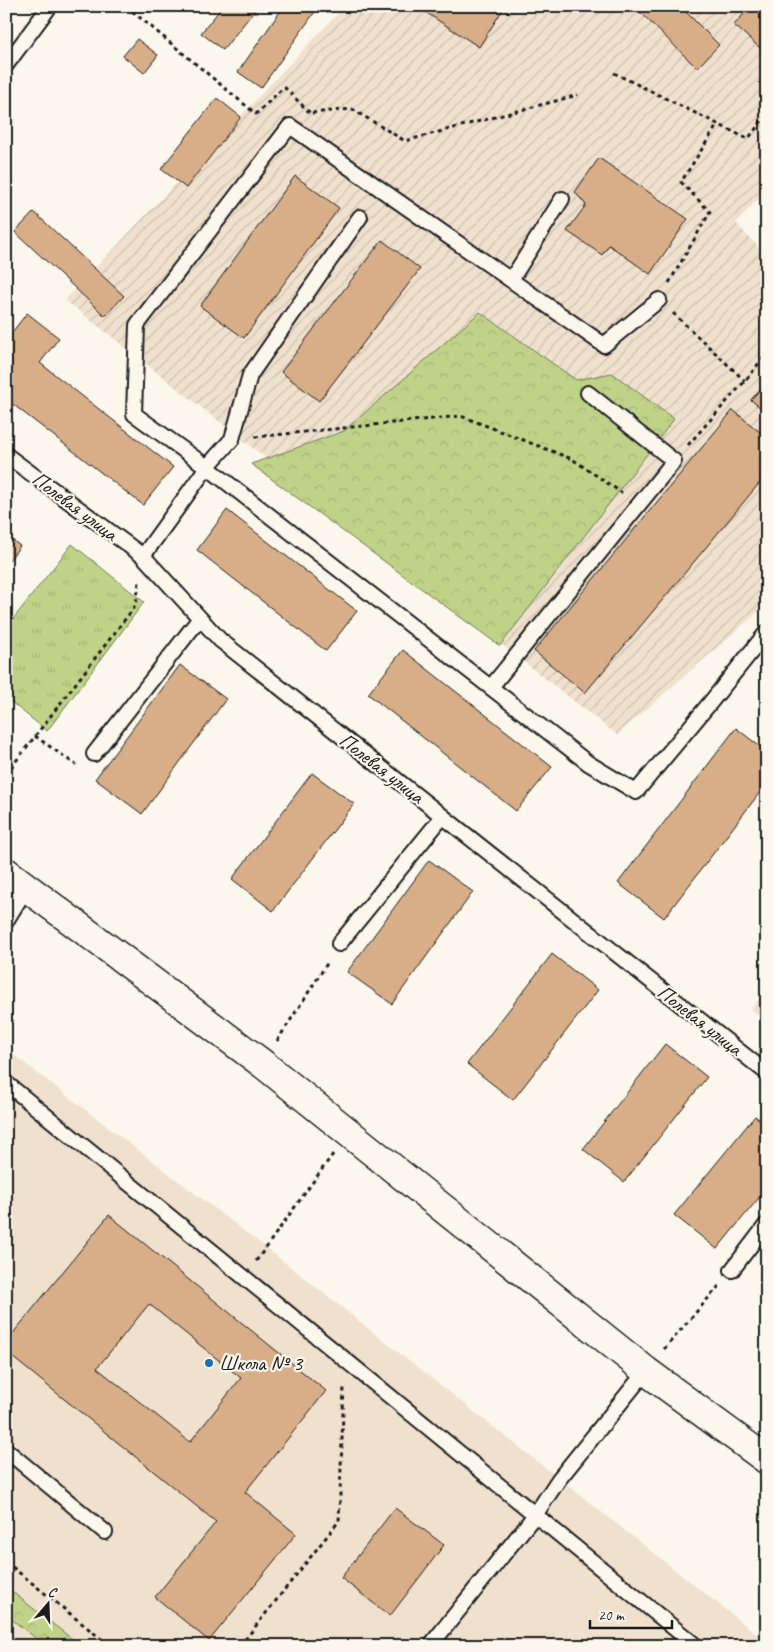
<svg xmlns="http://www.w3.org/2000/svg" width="773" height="1652" font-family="Caveat,sans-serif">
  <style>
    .built { fill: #f0e1ce }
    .industrial { fill: url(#industrial-furrows) }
    .grass { fill: url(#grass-tufts); stroke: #6e7852 }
    .forest { fill: url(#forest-crowns); stroke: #6e7852 }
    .building { fill: #d8ae89; stroke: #1c1c1c; fill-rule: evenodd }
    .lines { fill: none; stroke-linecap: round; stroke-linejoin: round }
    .service-casing { stroke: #1c1c1c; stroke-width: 18 }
    .minor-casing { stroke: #1c1c1c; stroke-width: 31 }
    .path { stroke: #1c1c1c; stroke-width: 3; stroke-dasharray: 4 4; stroke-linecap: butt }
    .service { stroke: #fbf7ec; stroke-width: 14 }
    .minor { stroke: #fbf7ec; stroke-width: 28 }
    .poi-dot { fill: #1f6fb2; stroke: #fbf7ec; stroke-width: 2 }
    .labels { text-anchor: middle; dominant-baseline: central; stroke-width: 4.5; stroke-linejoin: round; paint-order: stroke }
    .street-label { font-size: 21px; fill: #1c1c1c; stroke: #fbf7ec }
    .poi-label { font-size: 21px; fill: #1c1c1c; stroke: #fbf7ec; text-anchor: start }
  </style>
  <defs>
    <pattern id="industrial-furrows" width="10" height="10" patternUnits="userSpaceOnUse" patternTransform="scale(1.25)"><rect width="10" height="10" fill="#f0e1ce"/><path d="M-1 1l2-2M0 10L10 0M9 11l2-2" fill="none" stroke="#cdc0b0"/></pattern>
    <pattern id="grass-tufts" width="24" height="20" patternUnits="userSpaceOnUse" patternTransform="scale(1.25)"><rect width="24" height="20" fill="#bfd388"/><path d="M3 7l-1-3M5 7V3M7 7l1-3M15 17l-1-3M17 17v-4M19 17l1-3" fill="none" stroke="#a4b575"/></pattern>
    <pattern id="forest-crowns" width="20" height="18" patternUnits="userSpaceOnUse" patternTransform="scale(1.25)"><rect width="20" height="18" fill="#bfd388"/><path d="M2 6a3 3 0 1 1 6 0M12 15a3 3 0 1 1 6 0" fill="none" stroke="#a4b575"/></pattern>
  </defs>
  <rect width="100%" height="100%" fill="#fbf7ec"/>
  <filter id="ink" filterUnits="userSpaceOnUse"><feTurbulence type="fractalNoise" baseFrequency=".02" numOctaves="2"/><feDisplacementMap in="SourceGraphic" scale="10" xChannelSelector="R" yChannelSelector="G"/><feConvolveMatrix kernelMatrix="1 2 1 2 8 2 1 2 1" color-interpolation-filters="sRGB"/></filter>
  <g filter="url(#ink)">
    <path class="built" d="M767,988v33l-16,-11z
      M6,1049l259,198 494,389 -7,10h-729l-17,-13z"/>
    <path class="industrial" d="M345,6h422v184l-31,33 31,34v347l-150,131 -552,-435z"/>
    <path class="grass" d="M72,544l72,58 -97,129 -41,-33v-70z"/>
    <path class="forest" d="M480,312l96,68 36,-7 62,46 -174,227 -249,-182 93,-33z
      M6,1587l75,59h-35l-40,-31z"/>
    <path class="building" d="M223,6h35l-35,44 -22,-17z
      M284,6h35l-58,82 -23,-16z
      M416,6h89l-26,41z
      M638,6h42l39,39 -22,23 -61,-60z
      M751,6h16v48l-33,-29z
      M137,39l21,16 -14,18 -21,-17z
      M217,98l24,19 -55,71 -25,-19z
      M599,158l89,61 -38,55 -41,-29 -7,10 -35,-24 19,-26 -11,-13z
      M295,176l44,32 -95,130 -44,-32z
      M34,212l90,84 -19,20 -90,-84z
      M382,240l38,29 -101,132 -38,-29z
      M27,313l32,25 -19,25 133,104 -30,38 -137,-106v-59z
      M767,381v32l-16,-13z
      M733,410l34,28v36l-182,219 -51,-42z
      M227,510l130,101 -31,40 -129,-101z
      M6,535l14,11 -14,18z
      M403,650l149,117 -36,44 -148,-117z
      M180,665l46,34 -84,115 -47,-35z
      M736,728l31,24v31l-103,135 -46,-35z
      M312,773l42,31 -81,107 -41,-32z
      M429,860l44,32 -81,112 -45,-32z
      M552,954l46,36 -85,110 -46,-36z
      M665,1044l42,33 -83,105 -41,-33z
      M755,1116l12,9v63l-50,61 -43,-34z
      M109,1215l217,176 -81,101 51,42 -87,107 -54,-44 61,-75 -210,-170v-10zM149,1304l92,74 -51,64 -93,-74z
      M395,1508l49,37 -54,71 -49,-38z
      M673,1637l10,9h-18z"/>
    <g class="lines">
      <defs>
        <path id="service" d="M6,65l44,-59
          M511,280l51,-81
          M659,300l-55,45 -314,-219 -153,199 -3,89 73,53 381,296 48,29 74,-89 57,-71
          M6,455l137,101 77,84 547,433
          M143,556l64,-89 25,-28 18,-64 110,-158
          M491,687l183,-226 -86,-68
          M94,754l106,-136
          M6,921l20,-33
          M339,944l104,-128
          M6,1083l690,563
          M732,1270l35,-46
          M6,1450l99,82
          M434,1641l101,-126 24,-36 87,-108"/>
        <path id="minor" d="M6,872l257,192 383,307 121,89"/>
      </defs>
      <use href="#service" class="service-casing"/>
      <use href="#minor" class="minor-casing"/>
      <path class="path" d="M126,6l130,108 28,-27 27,27
        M614,73l134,66 19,-25
        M312,113l40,-4 53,32 173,-46
        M669,283l41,-71 -29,-30 37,-58
        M673,313l72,68
        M255,437l206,-21 111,43 50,34
        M688,445l57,-64 22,-28
        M35,736l41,29
        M6,774l130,-169 3,-23
        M277,1041l51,-79
        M256,1261l77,-107
        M664,1349l55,-63
        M6,1562l104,84
        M240,1646l99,-125 5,-135"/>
      <use href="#service" class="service"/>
      <use href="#minor" class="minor"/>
    </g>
  </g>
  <circle class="poi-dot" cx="209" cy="1363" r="5"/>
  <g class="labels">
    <g class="street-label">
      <text transform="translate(75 506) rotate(37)">Полевая улица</text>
      <text transform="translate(382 768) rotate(38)">Полевая улица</text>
      <text transform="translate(700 1020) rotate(38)">Полевая улица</text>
    </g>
    <g class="poi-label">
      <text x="219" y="1363">Школа № 3</text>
    </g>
  </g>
  <rect width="773" height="1652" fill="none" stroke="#fbf7ec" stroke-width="25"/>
  <rect x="12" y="12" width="748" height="1627" fill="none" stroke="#1c1c1c" stroke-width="2" filter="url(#ink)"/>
  <g transform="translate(48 1604) rotate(19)" stroke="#fbf7ec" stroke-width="4" paint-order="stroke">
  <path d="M0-4L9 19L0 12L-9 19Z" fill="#1c1c1c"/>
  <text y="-8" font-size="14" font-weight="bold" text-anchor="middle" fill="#1c1c1c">С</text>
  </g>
  <path d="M590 1620v8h82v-8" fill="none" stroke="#1c1c1c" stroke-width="2.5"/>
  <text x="598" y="1620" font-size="15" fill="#1c1c1c" stroke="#fbf7ec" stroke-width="4" paint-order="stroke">20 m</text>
</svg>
